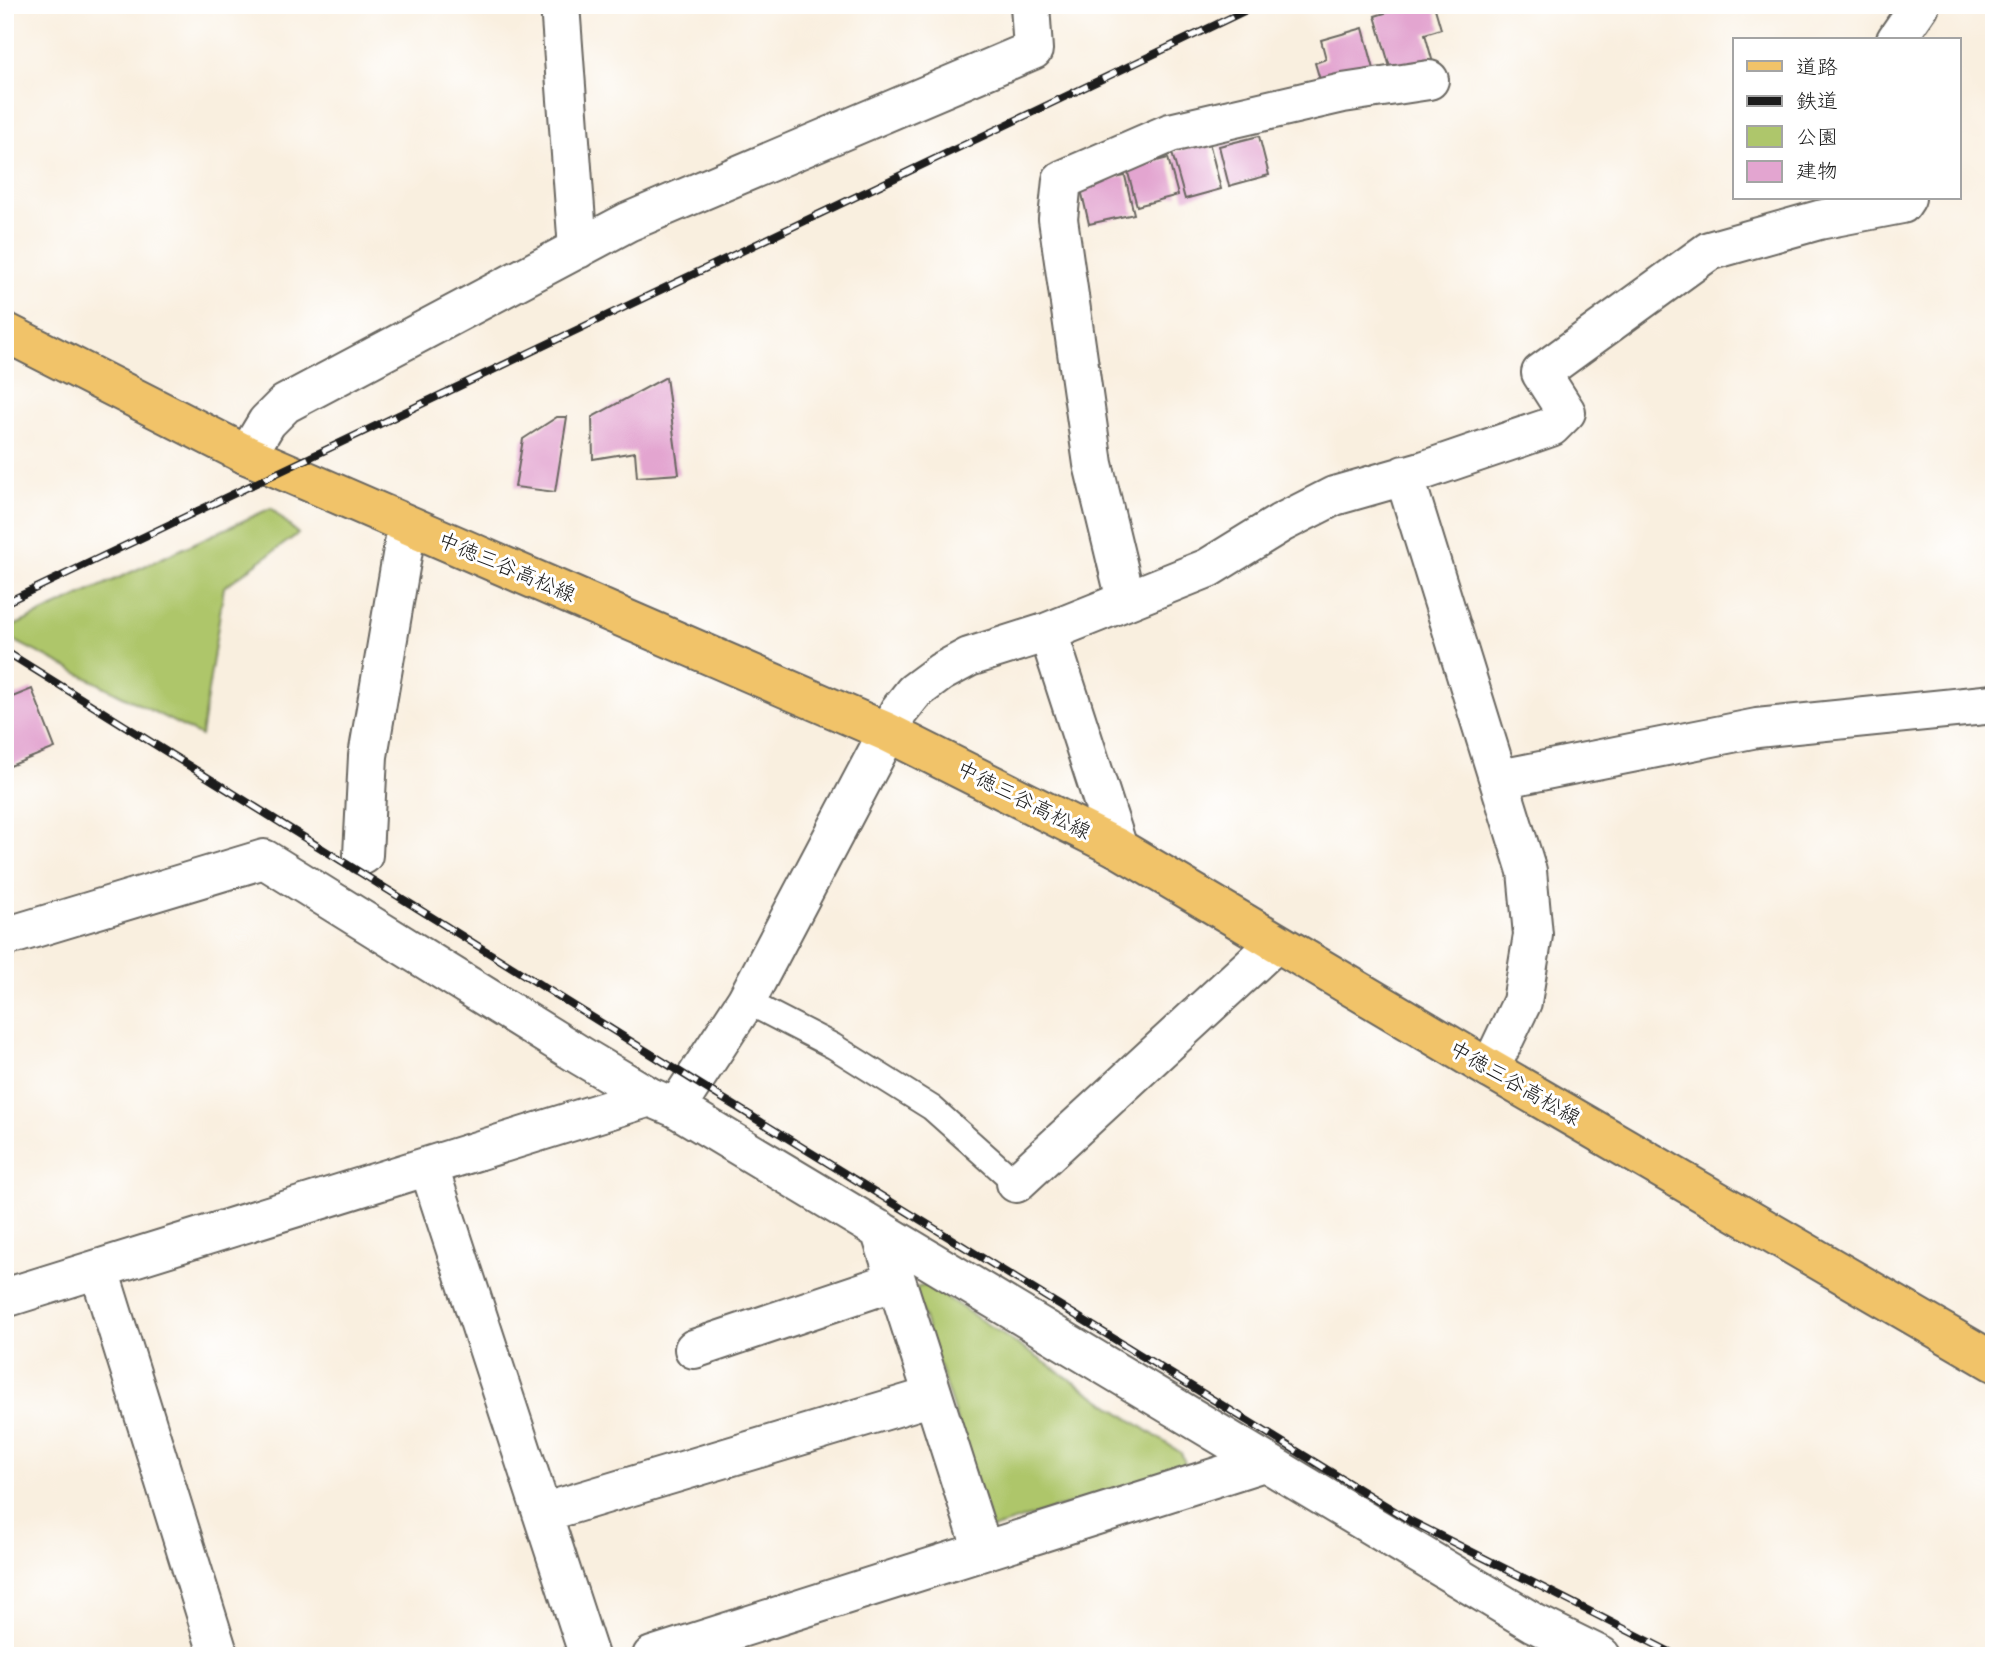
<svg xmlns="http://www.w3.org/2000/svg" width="1999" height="1661" font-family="'Comic Neue','Klee One',sans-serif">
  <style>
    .green { fill: #aec66b; stroke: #657144; stroke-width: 2 }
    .building { fill: #e3a5d0 }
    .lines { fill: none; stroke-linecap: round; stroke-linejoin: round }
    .service-casing { stroke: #696660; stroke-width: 28 }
    .minor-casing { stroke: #696660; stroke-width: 42 }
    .primary-casing { stroke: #696660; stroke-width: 42 }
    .service { stroke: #fff; stroke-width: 24 }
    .minor { stroke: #fff; stroke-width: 38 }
    .primary { stroke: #f1c369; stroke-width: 38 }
    .rail-casing { stroke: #1c1c1c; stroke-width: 8 }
    .rail { stroke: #fff; stroke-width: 5; stroke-dasharray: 16; stroke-linecap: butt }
    .labels { text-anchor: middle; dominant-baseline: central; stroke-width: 6; stroke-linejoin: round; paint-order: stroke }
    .street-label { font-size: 21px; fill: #1c1c1c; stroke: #fff }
  </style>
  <rect width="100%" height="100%" fill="#fff"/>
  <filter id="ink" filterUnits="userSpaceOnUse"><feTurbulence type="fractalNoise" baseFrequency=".0143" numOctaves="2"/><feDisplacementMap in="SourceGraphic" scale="14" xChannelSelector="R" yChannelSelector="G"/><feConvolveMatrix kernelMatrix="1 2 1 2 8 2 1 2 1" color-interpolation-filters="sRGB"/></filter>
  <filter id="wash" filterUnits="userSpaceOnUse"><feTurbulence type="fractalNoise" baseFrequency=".00686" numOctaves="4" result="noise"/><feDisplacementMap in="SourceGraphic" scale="28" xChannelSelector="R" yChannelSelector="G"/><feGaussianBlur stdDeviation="1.57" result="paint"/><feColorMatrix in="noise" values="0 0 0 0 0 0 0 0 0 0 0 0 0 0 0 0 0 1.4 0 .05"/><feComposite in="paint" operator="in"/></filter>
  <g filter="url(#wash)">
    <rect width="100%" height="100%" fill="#f9efdf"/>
    <path class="green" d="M271,508l27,26 -74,53 -23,149 -196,-100v-6z
      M928,1285l253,168 5,13 -194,63 -78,-241z"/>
    <g id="blocks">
      <path class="building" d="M1411,5h23l7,24 -16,5 8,29 -41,11 -17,-58z
        M1363,28l11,41 -53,14 -6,-20 11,-4 -5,-19z
        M1259,136l10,39 -40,11 -10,-40z
        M1209,142l12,47 -36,10 -13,-46z
        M1168,158l10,37 -41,11 -10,-37z
        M1125,176l9,38 -45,10 -9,-39z
        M666,377l13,97 -42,3 -2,-25 -42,7 -1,-42z
        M557,417h10l-12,75 -40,-5 8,-48z
        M32,689l23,59 -50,20v-68z"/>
    </g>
  </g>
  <g filter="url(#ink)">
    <use href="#blocks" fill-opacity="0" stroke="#696660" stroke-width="2"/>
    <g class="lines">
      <defs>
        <path id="service" d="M746,1001l87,45 99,62 84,75"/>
        <path id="minor" d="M560,5l18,244
          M1896,40l24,-35
          M247,455l20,-33 18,-18 343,-182 405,-172 -3,-45
          M1404,475l123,396 6,64 -11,67 -32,67
          M1126,600l-33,-136 -35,-245 4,-39 108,-47 173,-40 86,-13
          M1048,632l70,216
          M1500,779l257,-51 237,-24
          M363,855l5,-99 39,-230
          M5,937l259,-78 317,197 69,41 26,11 858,515 67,33
          M676,1108l70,-107 153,-290 15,-19 27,-20 28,-15 79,-25 160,-64 73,-45 53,-27 91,-26 126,-43 15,-15 -25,-39 168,-122 110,-31 83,-16 4,-6
          M429,1168l160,488
          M1016,1183l260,-240
          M880,1230l103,321
          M99,1270l120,386
          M5,1298l645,-201
          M694,1349l202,-68
          M542,1513l391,-117
          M652,1656l612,-194"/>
        <path id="primary" d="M5,332l242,123 640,277 231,116 372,221 504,293"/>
      </defs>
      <use href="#service" class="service-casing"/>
      <use href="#minor" class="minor-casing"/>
      <use href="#primary" class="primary-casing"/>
      <use href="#service" class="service"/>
      <use href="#minor" class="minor"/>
      <use href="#primary" class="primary"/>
      <defs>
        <path id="rail" d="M5,603l1252,-598
          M5,651l691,431 713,438 269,136"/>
      </defs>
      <use href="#rail" class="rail-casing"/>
      <use href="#rail" class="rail"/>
    </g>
  </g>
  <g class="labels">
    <g class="street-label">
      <text transform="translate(507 567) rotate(23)">中徳三谷高松線</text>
      <text transform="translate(1024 800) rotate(27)">中徳三谷高松線</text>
      <text transform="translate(1515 1083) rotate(30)">中徳三谷高松線</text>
    </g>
  </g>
  <rect width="1999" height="1661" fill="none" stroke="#fff" stroke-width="28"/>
  <rect x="1733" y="38" width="228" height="161" fill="#ffffff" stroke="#a4a4a4" stroke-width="2"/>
  <rect x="1747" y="61" width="35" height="10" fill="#f1c369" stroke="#a4a4a4" stroke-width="2"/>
  <text x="1796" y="74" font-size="21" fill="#1c1c1c">道路</text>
  <rect x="1747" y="96" width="35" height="10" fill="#1c1c1c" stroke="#a4a4a4" stroke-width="2"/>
  <text x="1796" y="108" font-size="21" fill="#1c1c1c">鉄道</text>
  <rect x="1747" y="126" width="35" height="21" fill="#aec66b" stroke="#a4a4a4" stroke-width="2"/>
  <text x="1796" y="144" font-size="21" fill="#1c1c1c">公園</text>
  <rect x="1747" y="161" width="35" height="21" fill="#e3a5d0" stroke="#a4a4a4" stroke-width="2"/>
  <text x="1796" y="178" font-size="21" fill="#1c1c1c">建物</text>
</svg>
